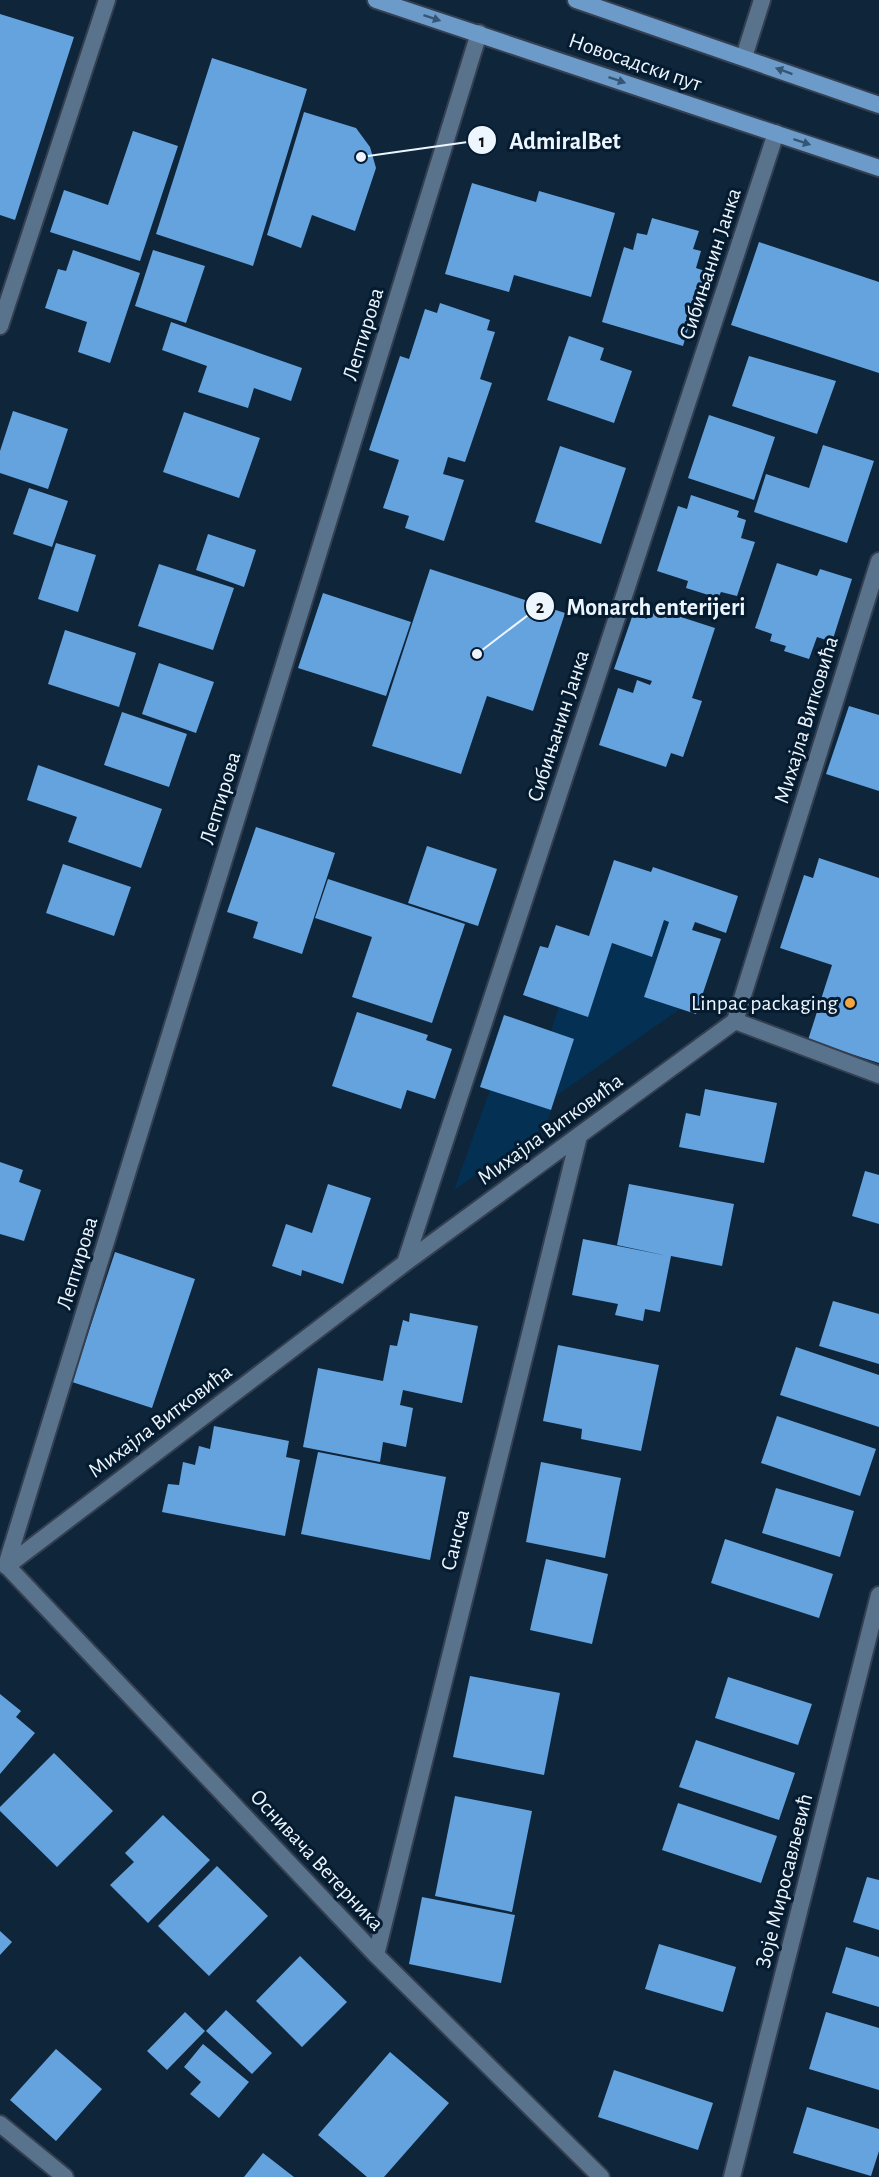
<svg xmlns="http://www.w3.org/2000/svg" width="879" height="2177" font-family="'Alegreya Sans',sans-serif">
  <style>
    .green { fill: #043053 }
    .building { fill: #65a3df }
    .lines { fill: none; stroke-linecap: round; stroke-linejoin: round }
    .minor-casing { stroke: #344051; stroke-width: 20 }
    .primary-casing { stroke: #344051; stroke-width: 20 }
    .minor { stroke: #5a738c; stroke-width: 16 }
    .primary { stroke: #6d9bc9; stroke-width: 16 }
    .oneway { fill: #345574 }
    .poi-dot { fill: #f3a542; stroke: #051b2f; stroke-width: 2 }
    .labels { text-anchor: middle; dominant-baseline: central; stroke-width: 6; stroke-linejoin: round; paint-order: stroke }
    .street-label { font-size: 22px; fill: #edf5fe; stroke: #051b2f }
    .poi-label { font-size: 22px; fill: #edf5fe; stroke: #051b2f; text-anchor: end }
    .leader { fill: none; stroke: #edf5fe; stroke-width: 2 }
    .callout-dot { fill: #edf5fe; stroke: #051b2f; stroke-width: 2 }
    .mark-label { font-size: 18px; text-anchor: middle; font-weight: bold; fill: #111 }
    .callout-label { font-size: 24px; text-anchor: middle; font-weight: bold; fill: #edf5fe; stroke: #051b2f; stroke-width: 6; stroke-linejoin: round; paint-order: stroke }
  </style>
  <rect width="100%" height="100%" fill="#0f253a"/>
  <path class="green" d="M664,920l5,2 -25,75 36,12 -124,87 18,-57 -23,-8 8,-24 29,9 24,-72 40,12z
    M490,1090l61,20 -5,16 -92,64z"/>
  <path class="building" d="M0,14l74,23 -59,183 -15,-5z
    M212,58l95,31 -54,177 -97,-32z
    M304,112l52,16 14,19 6,21 -21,63 -43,-16 -11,33 -34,-13z
    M133,131l45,15 -38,115 -90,-29 14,-42 44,15z
    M472,183l64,19 3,-11 76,22 -24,84 -77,-22 -5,17 -64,-18z
    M652,218l47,13 -6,18 8,2 -5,17 9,3 -22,75 -81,-24 22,-75 9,3 4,-17 10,2z
    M759,242l120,40v91l-148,-48z
    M73,250l67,23 -30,90 -32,-11 9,-30 -42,-14 13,-39 8,2z
    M153,250l52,16 -19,57 -51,-17z
    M440,303l50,17 -3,10 8,2 -15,47 12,4 -27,79 -17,-5 -5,17 21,6 -20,61 -39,-13 4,-12 -26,-8 16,-48 -30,-10 31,-94 9,3 16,-50 12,4z
    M171,322l131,46 -11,33 -37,-13 -6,20 -50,-16 9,-26 -45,-16z
    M569,336l35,12 -4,12 32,11 -18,52 -67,-23z
    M749,356l87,25 -19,53 -85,-28z
    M13,411l55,18 -20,60 -48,-16v-22z
    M184,412l76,26 -21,60 -76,-26z
    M709,415l66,22 -21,63 -66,-22z
    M823,445l51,16 -27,82 -93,-31 12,-38 43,14z
    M560,446l66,22 -25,76 -66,-22z
    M29,488l39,13 -16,46 -39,-13z
    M691,495l48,16 -2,6 9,3 -5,18 14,4 -18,54 -16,-4 -3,6 -32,-10 2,-7 -31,-10 21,-65 9,3z
    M208,534l48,16 -12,37 -48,-17z
    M56,543l40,12 -18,57 -40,-13z
    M777,563l40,13 3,-7 32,10 -20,63 -15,-5 -8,22 -25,-8 2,-5 -16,-5 2,-7 -17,-6z
    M159,564l75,24 -21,62 -75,-24z
    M430,569l135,44 -32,98 -46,-15 -26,78 -89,-28z
    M323,593l88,29 -25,74 -88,-28z
    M650,607l65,21 -23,70 10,3 -19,56 -12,-4 -5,14 -67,-22 19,-57 15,5 4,-13 13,5 2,-4 -38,-12 19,-55 14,5z
    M65,630l71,23 -17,54 -71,-23z
    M159,663l55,19 -18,51 -54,-19z
    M849,706l30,9v76l-53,-17z
    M122,712l65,22 -18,53 -65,-22z
    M38,765l124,44 -21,59 -73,-26 9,-25 -50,-17z
    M256,827l79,26 -33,101 -49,-16 5,-16 -31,-10z
    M427,846l70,23 -19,57 -70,-23z
    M819,858l60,20v185l-71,-23 24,-75 -52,-17 24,-73 9,3z
    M614,860l37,12 2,-5 85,29 -12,37 -31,-11 -3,8 29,9 -25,75 -52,-17 25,-75 -5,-2 -12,37 -40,-14 -24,74 -65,-22 17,-49 8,2 8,-23 33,11z
    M63,864l68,23 -17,49 -68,-23z
    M328,879l137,45 -33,99 -80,-26 20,-60 -57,-19z
    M357,1012l71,23 -2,5 26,9 -17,50 -28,-9 -6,19 -69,-23z
    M504,1015l70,24 -23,71 -71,-23z
    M705,1089l72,14 -13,60 -85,-16 7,-34 14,3z
    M0,1162l23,8 -4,12 22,8 -17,51 -24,-7z
    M865,1171l14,4v49l-27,-8z
    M328,1184l43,14 -28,86 -41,-14 -1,6 -29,-10 14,-42 26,9z
    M629,1184l105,20 -12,62 -51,-10 -11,56 -15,-3 -2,12 -28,-6 3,-11 -46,-9 11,-56 85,17 -51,-11z
    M115,1252l80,27 -43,129 -80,-26z
    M833,1301l46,13v50l-60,-18z
    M410,1313l68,13 -16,77 -59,-13 -3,15 13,3 -7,39 -23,-5 -3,20 -77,-15 15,-79 65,13 7,-36 7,1 6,-26 6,2z
    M558,1345l101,20 -18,86 -60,-12 1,-10 -39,-8z
    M796,1347l83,28v52l-99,-32z
    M777,1416l99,33 -16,47 -99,-33z
    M214,1426l75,15 -3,16 14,3 -15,76 -123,-24 6,-28 11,1 4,-23 12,3 4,-19 11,3z
    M318,1452l128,25 -16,83 -129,-26z
    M541,1462l80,16 -16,80 -79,-16z
    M776,1488l78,23 -14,46 -78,-24z
    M725,1539l108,35 -14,44 -108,-35z
    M546,1559l62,15 -16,70 -62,-14z
    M470,1676l90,17 -16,82 -91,-18z
    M728,1677l84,27 -14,41 -83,-27z
    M0,1694l21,17 -5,6 19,16 -35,41z
    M696,1740l99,33 -16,47 -100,-33z
    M54,1753l59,58 -56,56 -57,-56v-4z
    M455,1796l77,15 -20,101 -77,-16z
    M678,1803l99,33 -16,47 -99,-33z
    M163,1815l47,45 -62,63 -38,-38 24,-23 -9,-9z
    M217,1866l51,50 -59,60 -51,-50z
    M867,1877l12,3v50l-26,-8z
    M422,1897l93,18 -14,68 -92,-19z
    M0,1931l12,11 -12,13z
    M659,1944l77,23 -13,45 -78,-23z
    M846,1947l33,10v50l-47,-14z
    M300,1956l47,46 -45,45 -46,-46z
    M226,2010l46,43 -20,21 -46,-43z
    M185,2012l20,19 -38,39 -20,-19z
    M826,2012l53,16v62l-70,-21z
    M203,2044l46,38 -30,36 -29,-24 11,-12 -17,-15z
    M56,2049l46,40 -46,52 -46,-41z
    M390,2052l59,51 -65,74h-17l-49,-42z
    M614,2070l99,33 -15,47 -100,-33z
    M807,2107l72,22v22l-8,25 -78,-23z
    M263,2153l31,24h-50z"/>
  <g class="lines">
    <defs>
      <path id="minor" d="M744,57l18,-57
        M0,326l107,-326
        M735,1021l144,54
        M405,1263l371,-1130
        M6,1566l473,-1533
        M376,1955l203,-819
        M0,2124l65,53
        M601,2177l-225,-222 -369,-389 398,-303 330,-242 144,-460
        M732,2177l147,-582"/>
      <path id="primary" d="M376,0l503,168
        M576,0l303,105"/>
    </defs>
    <use href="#minor" class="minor-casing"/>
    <use href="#primary" class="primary-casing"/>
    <use href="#minor" class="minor"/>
    <use href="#primary" class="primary"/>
  </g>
  <defs><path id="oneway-solid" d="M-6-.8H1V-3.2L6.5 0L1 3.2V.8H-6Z" transform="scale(1.5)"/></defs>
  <g class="oneway">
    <use href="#oneway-solid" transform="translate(432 18) rotate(18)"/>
    <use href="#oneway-solid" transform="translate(784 71) rotate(-160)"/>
    <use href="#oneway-solid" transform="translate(617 80) rotate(19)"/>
    <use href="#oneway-solid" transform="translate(802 142) rotate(18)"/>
  </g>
  <circle class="poi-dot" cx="850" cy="1003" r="6"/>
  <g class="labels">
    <g class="street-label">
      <text transform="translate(635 62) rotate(19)">Новосадски пут</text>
      <text transform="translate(710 264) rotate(-72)">Сибињанин Јанка</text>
      <text transform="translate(363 334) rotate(-73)">Лептирова</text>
      <text transform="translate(806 720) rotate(-73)">Михајла Витковића</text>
      <text transform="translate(558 726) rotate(-72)">Сибињанин Јанка</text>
      <text transform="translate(220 798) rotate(-73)">Лептирова</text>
      <text transform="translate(550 1129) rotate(-36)">Михајла Витковића</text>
      <text transform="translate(77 1263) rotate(-73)">Лептирова</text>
      <text transform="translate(160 1421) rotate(-37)">Михајла Витковића</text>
      <text transform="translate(455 1540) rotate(-76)">Санска</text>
      <text transform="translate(317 1860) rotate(47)">Оснивача Ветерника</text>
      <text transform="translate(784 1881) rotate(-76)">Зоје Миросављевић</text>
    </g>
    <g class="poi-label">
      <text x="838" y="1003">Linpac packaging</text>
    </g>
  </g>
  <path class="leader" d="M361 157L482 140M477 654L540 606"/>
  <g class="callout-dot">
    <circle cx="361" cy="157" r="6"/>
    <circle cx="477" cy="654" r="6"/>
    <circle cx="482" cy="140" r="15"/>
    <circle cx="540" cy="606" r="15"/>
  </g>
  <g class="mark-label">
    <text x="482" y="147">1</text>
    <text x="540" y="613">2</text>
  </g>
  <g class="callout-label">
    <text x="565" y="149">AdmiralBet</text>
    <text x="656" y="615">Monarch enterijeri</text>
  </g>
</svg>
